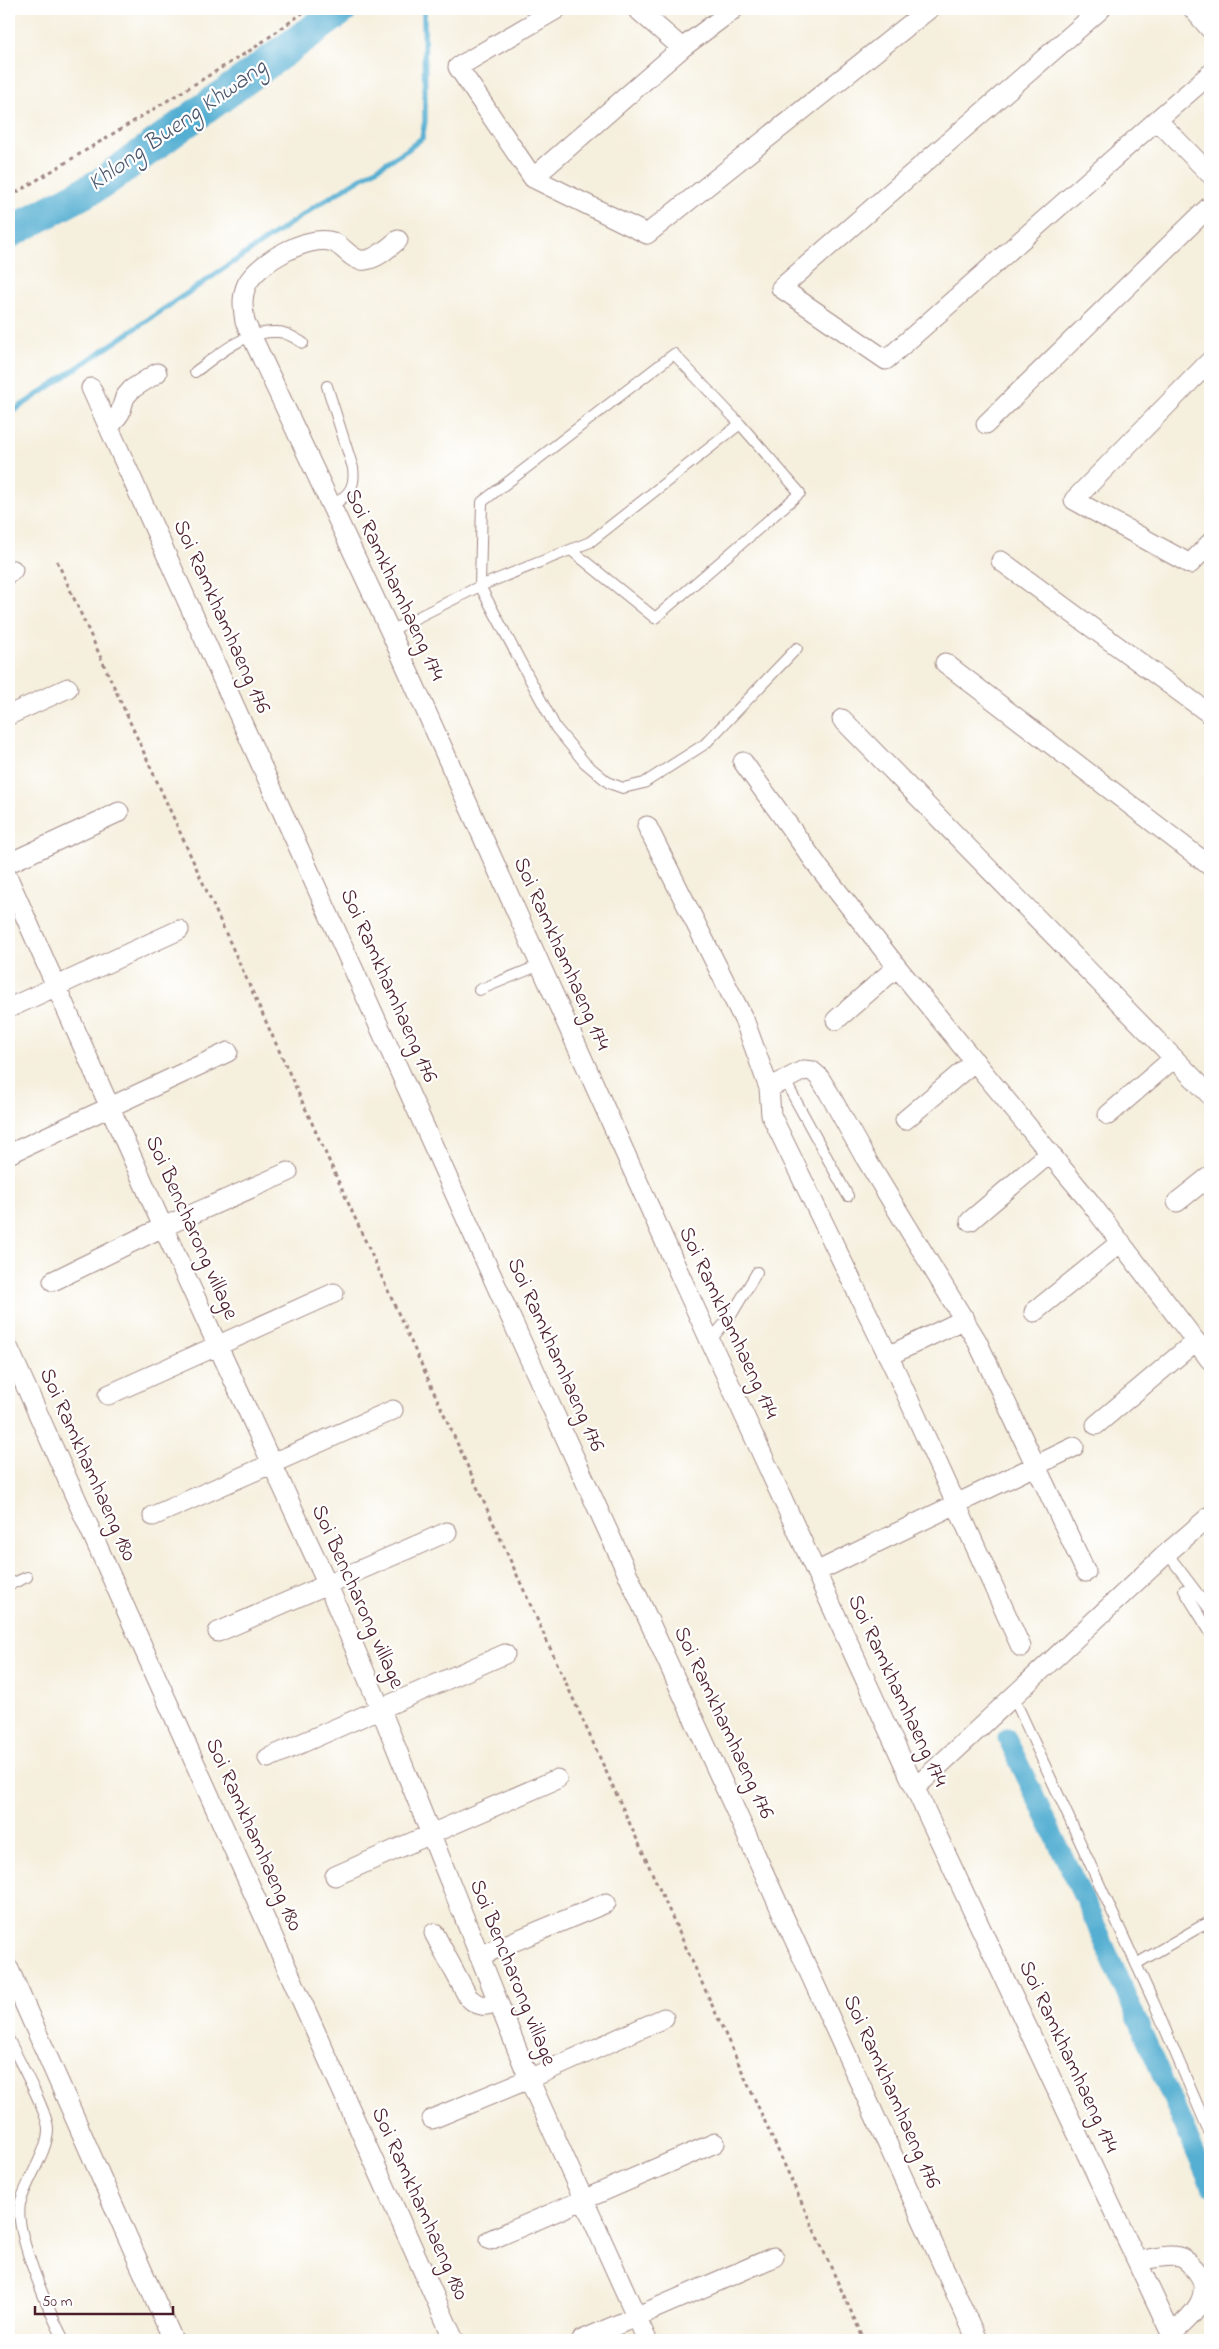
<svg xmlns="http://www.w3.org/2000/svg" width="1219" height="2349" font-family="'Indie Flower',sans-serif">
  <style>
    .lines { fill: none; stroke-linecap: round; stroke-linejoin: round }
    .stream { stroke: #54afd2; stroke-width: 5.5 }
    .canal { stroke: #54afd2; stroke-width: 19 }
    .river { stroke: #54afd2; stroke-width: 32 }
    .lane-casing { stroke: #a08784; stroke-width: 12 }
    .street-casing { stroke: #a08784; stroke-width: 21 }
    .path { stroke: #a08784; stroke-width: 3; stroke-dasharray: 4 4; stroke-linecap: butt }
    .lane { stroke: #fff; stroke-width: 10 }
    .street { stroke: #fff; stroke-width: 19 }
    .labels { text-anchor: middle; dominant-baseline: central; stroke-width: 4.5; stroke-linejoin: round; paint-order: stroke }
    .street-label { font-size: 22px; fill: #4a1f2b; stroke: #fff }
    .water-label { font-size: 24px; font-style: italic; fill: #4e596e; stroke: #fff }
  </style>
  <rect width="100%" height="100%" fill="#fff"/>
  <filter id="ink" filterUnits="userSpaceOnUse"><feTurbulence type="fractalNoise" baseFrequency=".02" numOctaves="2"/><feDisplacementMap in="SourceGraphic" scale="10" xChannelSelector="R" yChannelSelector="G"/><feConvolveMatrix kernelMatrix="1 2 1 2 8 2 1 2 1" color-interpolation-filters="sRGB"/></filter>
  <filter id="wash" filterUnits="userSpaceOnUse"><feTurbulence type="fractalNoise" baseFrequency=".0096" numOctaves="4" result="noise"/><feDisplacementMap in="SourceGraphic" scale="20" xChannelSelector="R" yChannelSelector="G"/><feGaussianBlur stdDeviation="1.12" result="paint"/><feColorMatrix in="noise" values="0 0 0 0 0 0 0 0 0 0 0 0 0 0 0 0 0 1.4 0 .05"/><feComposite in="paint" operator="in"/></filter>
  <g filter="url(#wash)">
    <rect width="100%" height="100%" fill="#f5efdd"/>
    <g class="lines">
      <path class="stream" d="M9,414l307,-208 91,-56 15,-12 3,-17 -1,-112"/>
      <path class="canal" d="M1007,1738l81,169 122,279"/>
      <path class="river" d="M9,233l93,-50 240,-174"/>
    </g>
  </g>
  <g filter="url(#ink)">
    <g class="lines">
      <defs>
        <path id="lane" d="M674,354l66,70 -150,118 -110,44 2,-84z
          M195,372c24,-18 51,-42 83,-40 9,0 18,7 25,11
          M327,386l26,82c3,22 -6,26 -21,39
          M571,550l84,68 145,-125 -60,-69
          M390,631l90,-45 76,142 29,35 24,20 14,5 21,-5 61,-39 92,-96
          M479,990l61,-25
          M784,1079l64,117
          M710,1341l22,-27 25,-42
          M1167,1553l43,57
          M9,1585l18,-8
          M1184,1590l26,42
          M1013,1696l141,307 56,131
          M1136,1964l74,-43
          M9,2040c8,17 40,74 39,90 0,21 -23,53 -28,74 -6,29 30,109 44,136"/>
        <path id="street" d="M557,9l-99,58 75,111 114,56 282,-225
          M637,9l45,39
          M1101,9l-320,279 105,72 271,-240
          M1193,9l17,20
          M1210,74l-53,46 53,54
          M533,178l149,-130 52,-39
          M398,240c-9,7 -21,19 -33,20 -13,2 -21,-14 -32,-18 -25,-8 -74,20 -86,42 -6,13 -4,24 -2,38l145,309 294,653 231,504 259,552
          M1210,361l-136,139 116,64 20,-21
          M91,388l433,959 453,993
          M986,424l224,-218
          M109,428l11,-15 5,-16 7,-8 25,-16
          M1001,561l209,153
          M9,573l4,-3
          M945,663l265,203
          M9,715l59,-27
          M842,719l368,376
          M743,762l77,107 77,98 192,234 121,159
          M647,826l98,196 24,66 2,27 127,261 123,271
          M9,863l110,-51
          M9,880l154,347 164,356 54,127 148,369 118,261
          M9,1008l170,-78
          M836,1020l61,-53
          M769,1088l35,-18 8,1 7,6 10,16 34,61 114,187 109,231
          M1108,1115l66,-57
          M905,1120l70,-59
          M9,1154l219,-102
          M1177,1202l33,-26
          M970,1221l80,-68
          M53,1281l110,-54 125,-55
          M1034,1312l87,-70
          M9,1349l445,991
          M888,1356l77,-37
          M108,1395l226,-102
          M1096,1425l100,-84
          M153,1516l240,-106
          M816,1572l258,-125
          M218,1632l229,-100
          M268,1758l237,-104
          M915,1788l252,-235 43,-37
          M335,1876l222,-97
          M434,1933l34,64c10,10 17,10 29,5
          M479,1956l127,-53
          M9,1969l164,371
          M432,2119l97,-40 135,-61
          M490,2240l225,-97
          M1137,2261c14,-2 29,-7 42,-4 6,1 11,7 15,11 24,25 -3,50 -23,66
          M582,2340l192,-83"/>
      </defs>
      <use href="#lane" class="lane-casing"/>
      <use href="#street" class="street-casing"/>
      <path class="path" d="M9,197l245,-149 54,-39
        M57,561l807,1779"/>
      <use href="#lane" class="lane"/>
      <use href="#street" class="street"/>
    </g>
  </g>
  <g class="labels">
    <g class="street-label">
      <text transform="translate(394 585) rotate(65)">Soi Ramkhamhaeng 174</text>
      <text transform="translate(221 617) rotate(66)">Soi Ramkhamhaeng 176</text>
      <text transform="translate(561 954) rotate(66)">Soi Ramkhamhaeng 174</text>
      <text transform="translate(388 986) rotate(66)">Soi Ramkhamhaeng 176</text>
      <text transform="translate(191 1228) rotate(66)">Soi Bencharong village</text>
      <text transform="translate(728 1323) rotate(65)">Soi Ramkhamhaeng 174</text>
      <text transform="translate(555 1355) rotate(66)">Soi Ramkhamhaeng 176</text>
      <text transform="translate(87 1465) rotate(66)">Soi Ramkhamhaeng 180</text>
      <text transform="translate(357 1597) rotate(66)">Soi Bencharong village</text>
      <text transform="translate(897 1691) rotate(65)">Soi Ramkhamhaeng 174</text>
      <text transform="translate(723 1723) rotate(65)">Soi Ramkhamhaeng 176</text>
      <text transform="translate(253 1835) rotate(66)">Soi Ramkhamhaeng 180</text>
      <text transform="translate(512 1973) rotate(68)">Soi Bencharong village</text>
      <text transform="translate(1068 2057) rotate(65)">Soi Ramkhamhaeng 174</text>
      <text transform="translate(891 2092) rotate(66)">Soi Ramkhamhaeng 176</text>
      <text transform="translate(419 2204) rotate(66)">Soi Ramkhamhaeng 180</text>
    </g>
    <g class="water-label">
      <text transform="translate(178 126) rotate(-35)">Khlong Bueng Khwang</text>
    </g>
  </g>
  <rect width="1219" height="2349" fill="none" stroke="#fff" stroke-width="30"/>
  <path d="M35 2306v8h138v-8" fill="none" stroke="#4a1f2b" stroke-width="2.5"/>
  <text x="42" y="2306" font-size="15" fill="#4a1f2b" stroke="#ffffff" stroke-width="4" paint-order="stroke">50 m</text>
</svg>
